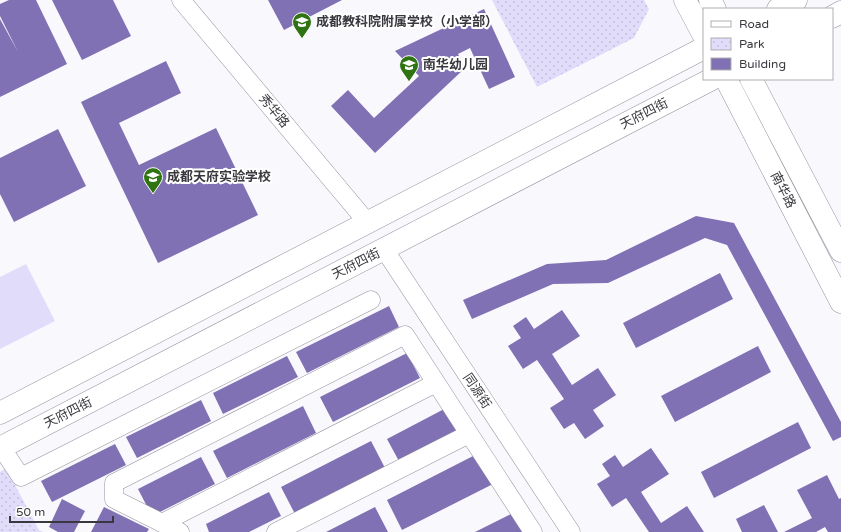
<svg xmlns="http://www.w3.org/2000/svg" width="841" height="532" font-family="'Varela Round','Noto Sans SC',sans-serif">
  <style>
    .grass { fill: #e1dcfa }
    .park { fill: url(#park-dots) }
    .building { fill: #8070b4 }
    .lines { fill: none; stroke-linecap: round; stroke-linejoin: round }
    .minor-casing { stroke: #94929e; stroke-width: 19 }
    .major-casing { stroke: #94929e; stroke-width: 23 }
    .minor { stroke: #fff; stroke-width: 18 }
    .major { stroke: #fff; stroke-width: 22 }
    .labels { text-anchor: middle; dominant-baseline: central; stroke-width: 4; stroke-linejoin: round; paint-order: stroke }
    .poi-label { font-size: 13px; font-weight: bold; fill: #39383e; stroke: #fff; text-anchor: start }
    .street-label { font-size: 13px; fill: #39383e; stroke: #fff }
  </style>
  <defs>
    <pattern id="park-dots" width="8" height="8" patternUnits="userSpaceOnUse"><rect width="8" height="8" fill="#e1dcfa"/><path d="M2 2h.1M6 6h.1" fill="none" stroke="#c2bed7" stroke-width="1.8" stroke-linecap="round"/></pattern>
  </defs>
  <rect width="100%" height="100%" fill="#f9f8fd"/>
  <path class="grass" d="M26,264l29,57 -55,28v-72z"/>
  <path class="park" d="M492,0h152l5,9 -15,29 -97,49z
    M6,468l33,62 4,2h-43v-60z"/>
  <path class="building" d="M9,0h27l31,64 -67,33v-78l18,33 -18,-36v-12z
    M52,0h61l18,36 -49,24z
    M268,0h74l-58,30z
    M484,9l31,68 -26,12 -19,-41 -12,6 7,14 -90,85 -44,-47 17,-16 26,28 45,-42 -24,-25z
    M166,61l15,32 -62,30 20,42 77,-37 42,87 -100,48 -77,-161z
    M58,129l28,57 -72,36 -14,-28v-36z
    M696,216l38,7 107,199v15l-8,4 -106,-196 -22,-7 -97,45 -55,1 -81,35 -9,-19 84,-36 59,-4z
    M720,273l13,26 -97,49 -13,-25z
    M389,306l10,21 -92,46 -11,-21z
    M562,310l18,26 -28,18 20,31 26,-17 18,27 -23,15 11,16 -19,13 -11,-16 -10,6 -14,-21 14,-9 -27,-39 -14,9 -15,-23 13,-8 -8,-12 13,-9 8,12z
    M758,346l13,26 -96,50 -14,-26z
    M407,353l13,25 -87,44 -13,-25z
    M287,356l11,21 -75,37 -10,-21z
    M201,400l10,21 -74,37 -11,-21z
    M303,406l13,27 -89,45 -14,-27z
    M448,407l13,25 -61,31 -13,-24z
    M798,422l13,26 -97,50 -13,-26z
    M371,441l14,27 -90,46 -14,-27z
    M115,444l11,21 -74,37 -11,-21z
    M651,448l18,26 -28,18 20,31 26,-17 17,26h-55l-23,-34 -14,9 -15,-23 13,-8 -8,-12 13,-9 8,12z
    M477,454l16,30 -91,46 -15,-30z
    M201,457l14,27 -63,32 -14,-27z
    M827,475l12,24 2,-1v34h-13l-3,-5 -9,5h-32l28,-14 -15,-28z
    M269,492l12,24 -32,16h-40l-3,-8z
    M62,499l23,12 -11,21h-16l-9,-5z
    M764,505l14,27h-36l-6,-13z
    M104,507l45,22 -2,3h-56z
    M375,507l13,25h-62z
    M513,513l10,19h-48z"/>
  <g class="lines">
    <defs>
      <path id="minor" d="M181,0l186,222
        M384,249l187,283
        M1,447l20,30 350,-177
        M162,523l274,-140
        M180,532l-66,-33v-16l291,-148 128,197
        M276,532l193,-98"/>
      <path id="major" d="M685,0l19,36
        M710,0l5,9
        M778,9l18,-9
        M832,17l9,-5
        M726,79l115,223
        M751,79l90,172
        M0,413l704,-365
        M0,448l712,-369"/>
    </defs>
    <use href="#minor" class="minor-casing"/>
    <use href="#major" class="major-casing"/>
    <use href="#minor" class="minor"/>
    <use href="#major" class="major"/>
  </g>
  <defs>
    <symbol id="school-pin" viewBox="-11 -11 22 30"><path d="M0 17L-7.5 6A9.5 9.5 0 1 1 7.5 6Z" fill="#307312" stroke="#fff"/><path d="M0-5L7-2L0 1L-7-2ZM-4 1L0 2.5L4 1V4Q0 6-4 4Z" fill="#fff"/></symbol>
  </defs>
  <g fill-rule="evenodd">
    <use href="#school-pin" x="291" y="11" width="22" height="30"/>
    <use href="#school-pin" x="398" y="54" width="22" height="30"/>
    <use href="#school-pin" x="142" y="166" width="22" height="30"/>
  </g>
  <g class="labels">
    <g class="poi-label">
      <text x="316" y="22">成都教科院附属学校（小学部）</text>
      <text x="423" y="65">南华幼儿园</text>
      <text x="167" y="177">成都天府实验学校</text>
    </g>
    <g class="street-label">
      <text transform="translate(274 111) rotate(50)">秀华路</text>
      <text transform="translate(644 114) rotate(-27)">天府四街</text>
      <text transform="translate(783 190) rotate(63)">南华路</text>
      <text transform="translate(356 264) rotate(-27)">天府四街</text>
      <text transform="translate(477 391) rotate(56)">同源街</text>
      <text transform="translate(68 413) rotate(-27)">天府四街</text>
    </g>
  </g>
  <rect x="703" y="8" width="130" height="72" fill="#ffffff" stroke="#b0afb2"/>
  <rect x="711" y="21" width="20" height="6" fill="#ffffff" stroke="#b0afb2"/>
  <text x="739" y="28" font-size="12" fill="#39383e">Road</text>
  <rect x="711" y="38" width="20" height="12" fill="url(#park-dots)" stroke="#b0afb2"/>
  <text x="739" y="48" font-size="12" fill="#39383e">Park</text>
  <rect x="711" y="58" width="20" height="12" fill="#8070b4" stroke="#b0afb2"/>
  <text x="739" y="68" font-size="12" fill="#39383e">Building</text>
  <path d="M10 516v6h103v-6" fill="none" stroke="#39383e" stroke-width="2"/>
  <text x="16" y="516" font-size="12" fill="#39383e" stroke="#ffffff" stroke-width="3" paint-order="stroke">50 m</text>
</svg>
